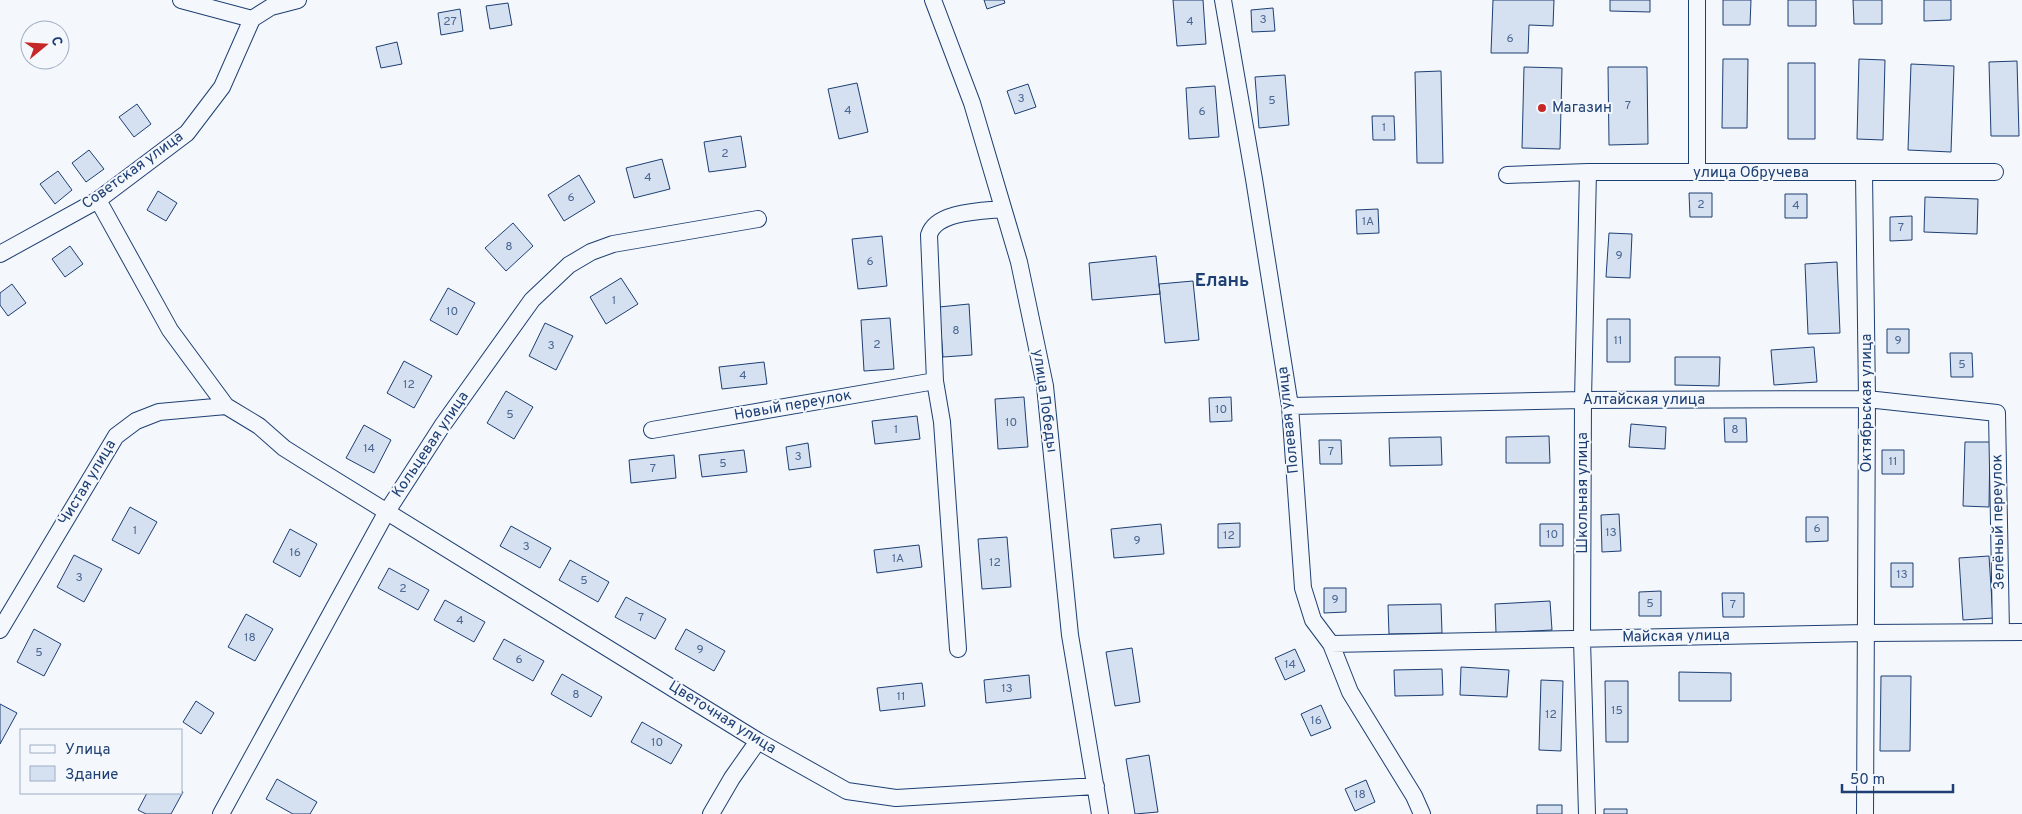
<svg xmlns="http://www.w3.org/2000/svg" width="2022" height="814" font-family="Overpass,sans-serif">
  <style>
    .building { fill: #d5e0f0; stroke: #1d3f73 }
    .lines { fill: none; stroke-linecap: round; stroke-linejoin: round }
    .minor-casing { stroke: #1d3f73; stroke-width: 18 }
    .minor { stroke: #f4f7fb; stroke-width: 16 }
    .poi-dot { fill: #c62828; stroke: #f4f7fb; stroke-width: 2 }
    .labels { text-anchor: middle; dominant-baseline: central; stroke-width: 4; stroke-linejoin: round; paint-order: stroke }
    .number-label { font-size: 12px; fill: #4b6792 }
    .poi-label { font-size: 15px; fill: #1d3f73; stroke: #f4f7fb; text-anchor: start }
    .street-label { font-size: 15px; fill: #1d3f73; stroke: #f4f7fb }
    .quarter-label { font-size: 18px; font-weight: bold; fill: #1d3f73; stroke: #f4f7fb }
  </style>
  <rect width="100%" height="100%" fill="#f4f7fb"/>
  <path class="building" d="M984,0h20l1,3 -18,6z
    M1173,0h30l3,44 -29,2z
    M1493,0h61l-1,26 -24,-1 -1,28h-37z
    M1610,0h40v12l-40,-1z
    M1723,0h28l-1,25h-27z
    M1788,0h28v26h-28z
    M1853,0h29v24h-28z
    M1924,0h27v20l-27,1z
    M508,3l4,22 -22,4 -4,-23z
    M1273,8l2,23 -23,1 -1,-22z
    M460,9l3,22 -22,4 -3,-22z
    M397,42l5,22 -21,4 -5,-21z
    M1723,59h25l-1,69h-25z
    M1859,59l26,1 -2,80 -26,-1z
    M2017,61l2,75h-28l-2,-74z
    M1788,63h27v76h-27z
    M1911,64l43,2 -3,86 -43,-2z
    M1524,67l38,1 -2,81 -38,-1z
    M1608,67h39l1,77 -39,1z
    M1441,71l2,92h-26l-2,-91z
    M1285,75l4,50 -30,3 -4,-51z
    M857,83l11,49 -29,7 -11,-50z
    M1028,84l8,23 -21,7 -8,-23z
    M1215,86l4,51 -30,2 -3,-51z
    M137,104l14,20 -17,13 -15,-20z
    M1372,116h22l1,24h-22z
    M741,136l5,31 -37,5 -5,-30z
    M89,150l15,19 -18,13 -14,-19z
    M662,159l8,30 -36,9 -8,-30z
    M58,171l14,19 -17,14 -15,-20z
    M579,175l16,27 -31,19 -16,-26z
    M158,191l19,12 -11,18 -19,-11z
    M1689,193h23v24h-22z
    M1785,194h22v24h-22z
    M1925,197l53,2 -1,35 -53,-2z
    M1378,209l1,24 -22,1 -1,-24z
    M1912,216v24l-22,1v-24z
    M513,223l20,23 -27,25 -21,-23z
    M1609,233l23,1 -2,44 -24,-1z
    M882,236l5,50 -29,3 -6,-50z
    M70,246l13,18 -18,13 -13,-18z
    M1156,256l4,38 -68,6 -3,-37z
    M1837,262l3,71 -32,1 -3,-70z
    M621,278l17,26 -32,20 -16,-27z
    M1193,281l6,59 -34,3 -6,-59z
    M12,284l14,19 -18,13 -8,-11v-12z
    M448,288l27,15 -18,32 -27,-15z
    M969,304l3,51 -29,2 -4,-50z
    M890,318l4,51 -30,2 -3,-51z
    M1607,319h23v43h-23z
    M545,323l28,13 -17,34 -27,-14z
    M1887,329h22v24h-22z
    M1814,347l3,35 -43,3 -3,-35z
    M1950,353h22l1,24h-22z
    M1675,357h45l-1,29 -44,-1z
    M404,361l28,15 -18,32 -27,-15z
    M764,362l3,22 -45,5 -3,-22z
    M506,391l27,16 -19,32 -27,-16z
    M1024,397l4,50 -30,2 -3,-50z
    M1231,397l1,24 -22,1 -1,-24z
    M917,416l3,23 -45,5 -3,-23z
    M1724,418h22l1,24h-22z
    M1631,424l35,3 -1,22 -36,-2z
    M364,425l27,15 -17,33 -28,-15z
    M1549,436l1,27h-44v-26z
    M1441,437l1,28 -52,1 -1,-28z
    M1319,440h22l1,24h-22z
    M1965,442h25l-1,65 -26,-1z
    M808,443l3,24 -22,3 -3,-23z
    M744,450l3,22 -45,5 -3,-22z
    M1882,450h22v24h-22z
    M674,455l2,23 -45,5 -2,-23z
    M130,507l27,15 -18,32 -27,-14z
    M1619,514l2,37 -19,1 -1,-37z
    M1806,517h22v24l-22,1z
    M1240,523v24l-22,1v-24z
    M1161,524l3,30 -50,4 -3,-29z
    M1540,524h23v22h-23z
    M511,526l40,22 -11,20 -40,-22z
    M290,529l27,15 -17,33 -27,-15z
    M1007,537l4,50 -29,2 -4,-50z
    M919,545l3,22 -45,6 -3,-23z
    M74,555l28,14 -18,33 -27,-15z
    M1989,556l4,62 -30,2 -4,-62z
    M570,560l39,22 -11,20 -39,-22z
    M1891,563h22v24h-22z
    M389,568l40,22 -11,20 -40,-22z
    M1324,588h22v24l-22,1z
    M1661,591v25h-22v-24z
    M1722,593h22v24h-21z
    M626,597l40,22 -11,20 -40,-22z
    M445,600l40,22 -11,20 -40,-22z
    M1550,601l2,29 -56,3 -1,-29z
    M1441,604l1,29 -53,1 -1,-29z
    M246,614l27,15 -18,32 -27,-14z
    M34,629l27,15 -17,32 -27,-14z
    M686,629l39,22 -11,20 -39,-22z
    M504,639l40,22 -11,20 -40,-22z
    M1132,648l8,54 -25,4 -9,-54z
    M1295,649l10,22 -20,9 -10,-22z
    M1461,667l48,3 -2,27 -47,-2z
    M1442,669l1,26 -48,1 -1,-26z
    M1679,672l52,1v28h-52z
    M562,674l40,23 -11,20 -40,-23z
    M1029,675l2,23 -45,5 -2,-23z
    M1881,676h30l-1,75h-30z
    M1541,680l22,1 -2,70 -22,-1z
    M1605,681h23v61h-22z
    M922,683l3,23 -45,5 -3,-23z
    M196,701l18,12 -13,21 -18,-12z
    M0,704l17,9 -17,31z
    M1321,705l10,23 -20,8 -10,-22z
    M642,722l40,23 -11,19 -40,-22z
    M1149,755l9,57 -23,2 -9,-55z
    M277,779l40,23 -7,12h-17l-27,-15z
    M1366,780l9,22 -20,9 -10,-22z
    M181,791l2,1 -12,22h-25l-8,-4 9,-17h34z
    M1537,805h25v9h-25z
    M1604,809h23v5h-23z"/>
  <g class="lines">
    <defs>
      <path id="minor" d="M181,0l71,19
        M933,0l39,103 47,159 26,124 25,249 30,179
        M1223,0l31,179 36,227 13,182 10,32 18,24 19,48 64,104 8,18
        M1697,172v-172
        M1864,173l3,226 -2,415
        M1507,175l81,-3h407
        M98,200l72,130 56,76 33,20 25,22 27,17 447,276 89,50 49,7 200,-12
        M0,254l98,-54 89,-67 35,-46 30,-68 19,-12 27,-7
        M1290,406l293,-6 284,-1 130,14 4,219
        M652,430l283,-49
        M0,630l116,-194 20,-15 23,-9 67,-6
        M1331,644l535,-11 156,-1
        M958,649l-16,-227 -7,-41 -6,-146c7,-24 54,-24 74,-26
        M221,814l165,-301 56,-87 90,-126 37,-35 22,-13 22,-8 145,-25
        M711,814l21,-36 26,-37
        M1587,814l-5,-174 1,-240 5,-228"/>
    </defs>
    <use href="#minor" class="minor-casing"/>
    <use href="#minor" class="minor"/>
  </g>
  <circle class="poi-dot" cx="1542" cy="108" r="5"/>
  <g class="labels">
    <g class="number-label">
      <text x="1263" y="20">3</text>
      <text x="450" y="22">27</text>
      <text x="1190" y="22">4</text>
      <text x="1510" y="39">6</text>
      <text x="1021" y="99">3</text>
      <text x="1272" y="101">5</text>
      <text x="1628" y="106">7</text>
      <text x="848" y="111">4</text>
      <text x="1202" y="112">6</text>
      <text x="1384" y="128">1</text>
      <text x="725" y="154">2</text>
      <text x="648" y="178">4</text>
      <text x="571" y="198">6</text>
      <text x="1701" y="205">2</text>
      <text x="1796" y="206">4</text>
      <text x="1368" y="222">1А</text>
      <text x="1901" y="228">7</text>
      <text x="509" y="247">8</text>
      <text x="1619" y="256">9</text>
      <text x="870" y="262">6</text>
      <text x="614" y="301">1</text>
      <text x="452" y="312">10</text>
      <text x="956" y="331">8</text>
      <text x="1618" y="341">11</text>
      <text x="1898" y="341">9</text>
      <text x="877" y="345">2</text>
      <text x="551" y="346">3</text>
      <text x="1962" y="365">5</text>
      <text x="743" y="376">4</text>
      <text x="409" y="385">12</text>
      <text x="1221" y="410">10</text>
      <text x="510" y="415">5</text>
      <text x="1011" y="423">10</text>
      <text x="896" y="430">1</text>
      <text x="1735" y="430">8</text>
      <text x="369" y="449">14</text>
      <text x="1331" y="452">7</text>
      <text x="798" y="457">3</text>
      <text x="1893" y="462">11</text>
      <text x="723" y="464">5</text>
      <text x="653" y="469">7</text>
      <text x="1817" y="529">6</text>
      <text x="135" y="531">1</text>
      <text x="1611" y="533">13</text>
      <text x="1552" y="535">10</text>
      <text x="1229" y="536">12</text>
      <text x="1137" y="541">9</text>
      <text x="526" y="547">3</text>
      <text x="295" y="553">16</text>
      <text x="898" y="559">1А</text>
      <text x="995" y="563">12</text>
      <text x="1902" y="575">13</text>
      <text x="79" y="578">3</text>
      <text x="584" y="581">5</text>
      <text x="403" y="589">2</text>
      <text x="1335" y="600">9</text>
      <text x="1650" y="604">5</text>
      <text x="1733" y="605">7</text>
      <text x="641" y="618">7</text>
      <text x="460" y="621">4</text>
      <text x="250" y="638">18</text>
      <text x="700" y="650">9</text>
      <text x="39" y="653">5</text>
      <text x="519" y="660">6</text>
      <text x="1290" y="665">14</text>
      <text x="1007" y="689">13</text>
      <text x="576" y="695">8</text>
      <text x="901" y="697">11</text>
      <text x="1617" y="711">15</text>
      <text x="1551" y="715">12</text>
      <text x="1316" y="721">16</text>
      <text x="657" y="743">10</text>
      <text x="1360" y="795">18</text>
    </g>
    <g class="poi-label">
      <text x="1552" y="108">Магазин</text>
    </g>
    <g class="street-label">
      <text transform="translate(133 171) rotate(-36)">Советская улица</text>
      <text x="1751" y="173">улица Обручева</text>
      <text x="1644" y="400">Алтайская улица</text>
      <text transform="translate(1044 401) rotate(82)">улица Победы</text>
      <text transform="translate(1867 403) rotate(-90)">Октябрьская улица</text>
      <text transform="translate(793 406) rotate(-10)">Новый переулок</text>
      <text transform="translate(1289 420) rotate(-96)">Полевая улица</text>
      <text transform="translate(431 445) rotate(-56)">Кольцевая улица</text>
      <text transform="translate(88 483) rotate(-59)">Чистая улица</text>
      <text transform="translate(1583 493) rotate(-90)">Школьная улица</text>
      <text transform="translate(1999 522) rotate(-91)">Зелёный переулок</text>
      <text transform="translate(1676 637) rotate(-1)">Майская улица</text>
      <text transform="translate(722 718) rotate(32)">Цветочная улица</text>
    </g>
    <g class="quarter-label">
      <text x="1222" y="281">Елань</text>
    </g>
  </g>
  <rect x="20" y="729" width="162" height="65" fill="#f4f7fb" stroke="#9eadc5"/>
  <rect x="30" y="745" width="25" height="8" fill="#f4f7fb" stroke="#9eadc5"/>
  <text x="65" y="754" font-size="15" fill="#1d3f73">Улица</text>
  <rect x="30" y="766" width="25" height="15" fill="#d5e0f0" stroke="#9eadc5"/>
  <text x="65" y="779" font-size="15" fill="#1d3f73">Здание</text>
  <g transform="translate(45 45) rotate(72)"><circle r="24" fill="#f4f7fb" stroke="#9eadc5"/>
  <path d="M0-4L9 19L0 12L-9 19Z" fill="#c62828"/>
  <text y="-8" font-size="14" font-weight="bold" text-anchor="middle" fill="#1d3f73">С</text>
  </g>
  <path d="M1842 784v8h111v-8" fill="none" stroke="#1d3f73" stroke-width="2.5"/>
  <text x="1850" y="784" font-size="15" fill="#1d3f73" stroke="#f4f7fb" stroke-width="4" paint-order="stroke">50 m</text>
</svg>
